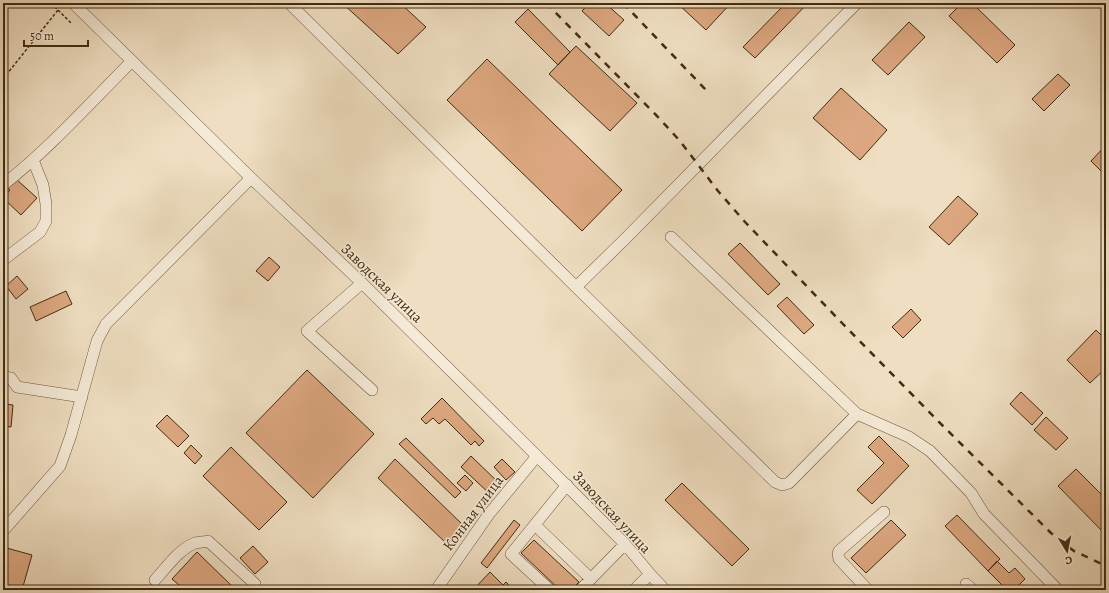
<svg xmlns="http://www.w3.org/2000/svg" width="1109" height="593" font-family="Alegreya,serif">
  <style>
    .building { fill: #dda881; stroke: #412b11 }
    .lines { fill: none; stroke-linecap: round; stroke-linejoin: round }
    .minor-casing { stroke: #6c583d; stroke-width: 12 }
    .path { stroke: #412b11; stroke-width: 1.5; stroke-dasharray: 3 2; stroke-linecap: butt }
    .minor { stroke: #f5ead7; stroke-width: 11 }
    .rail { stroke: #412b11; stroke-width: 2.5; stroke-dasharray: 7 7; stroke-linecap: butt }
    .labels { text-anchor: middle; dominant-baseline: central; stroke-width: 3; stroke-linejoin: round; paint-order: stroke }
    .street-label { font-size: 15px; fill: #412b11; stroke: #f5ead7 }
  </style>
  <rect width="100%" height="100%" fill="#efdec1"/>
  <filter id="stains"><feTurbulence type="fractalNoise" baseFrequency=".005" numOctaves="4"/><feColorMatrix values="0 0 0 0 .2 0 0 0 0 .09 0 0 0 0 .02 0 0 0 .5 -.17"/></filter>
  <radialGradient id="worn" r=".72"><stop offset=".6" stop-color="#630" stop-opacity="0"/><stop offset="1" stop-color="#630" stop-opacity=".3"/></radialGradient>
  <path class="building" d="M342,3h58l26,24 -28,27z
    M589,3h16l19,17 -15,16 -27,-25z
    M677,3h54l-25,27z
    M786,3h22l-53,55 -12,-11z
    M962,3h10l43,42 -18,18 -48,-47z
    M528,9l42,43 -12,13 -43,-43z
    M909,22l16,15 -37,38 -16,-15z
    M576,46l61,57 -27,28 -61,-57z
    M487,59l135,131 -40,41 -135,-131z
    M1058,74l12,11 -26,26 -12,-12z
    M841,88l46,42 -27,30 -47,-42z
    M1106,145v31l-15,-15z
    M16,179l21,19 -16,17 -18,-17 7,-8 -3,-2z
    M958,196l20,18 -29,31 -20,-18z
    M740,243l40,41 -12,11 -40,-41z
    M269,257l11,10 -12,14 -12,-10z
    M17,276l11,13 -12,10 -10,-13z
    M66,291l6,13 -36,17 -6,-14z
    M787,297l27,28 -10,9 -27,-28z
    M911,309l10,11 -18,18 -11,-11z
    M1096,330l10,10v28l-16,15 -23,-23z
    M307,370l67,64 -61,64 -67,-65z
    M3,387h3l-1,17 8,1 -2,22 -8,-1z
    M1021,392l22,21 -11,12 -22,-21z
    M442,398l42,43 -5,5 -4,-5 -4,4 -26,-26 -6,5 -6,-6 -7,6 -5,-5z
    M167,415l22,21 -11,11 -22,-21z
    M1046,417l22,21 -12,12 -22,-20z
    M879,436l30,30 -37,38 -15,-14 27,-27 -16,-16z
    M406,438l55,54 -6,6 -56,-54z
    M191,445l11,11 -7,8 -11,-11z
    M231,447l56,55 -28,28 -56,-54z
    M471,456l30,29 -10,10 -30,-28z
    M395,459l69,67 -17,18 -69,-66z
    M502,459l13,13 -9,8 -12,-13z
    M1076,469l30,30v27l-4,5 -44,-45z
    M465,475l8,8 -7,8 -9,-8z
    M682,483l67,66 -17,17 -67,-66z
    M957,515l43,44 -12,12 -43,-45z
    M514,520l6,5 -33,43 -6,-5z
    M891,520l15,15 -40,38 -15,-15z
    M534,540l45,42 -8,8h-11l-39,-37z
    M253,546l15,16 -13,12 -15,-16z
    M3,547l29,8 -10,35h-3l-16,-4z
    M197,552l39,38h-51l-13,-11z
    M997,561l12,12 6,-5 10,11 -9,9 2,2h-15l2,-2 -17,-17z
    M490,572l13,13 3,-3 8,8h-41z"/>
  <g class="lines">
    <defs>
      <path id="minor" d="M73,3l178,175 111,105 175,173 88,88 25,30 15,16
        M289,3l287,284 199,195 7,3 7,-2 68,-69
        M3,185c47,-37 87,-82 129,-124
        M671,237l186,177 52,23 21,14 41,42 13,21 74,76
        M3,260l37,-28 6,-11v-17l-3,-19 -10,-25
        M362,283l-55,48 65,59
        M576,287l50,-49 231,-235
        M3,377l8,1 6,9 65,10
        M535,525l56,54
        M3,531l57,-65 11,-31 26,-94 9,-17 145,-146
        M155,580c11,-12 24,-31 40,-37 4,-1 9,-1 13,-2l47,43 -2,6
        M966,584l7,6
        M436,590l53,-76 48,-58
        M550,590l-39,-36 56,-69
        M580,590l45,-46
        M634,590l16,-16
        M868,590l-29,-31 -1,-5 1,-3 45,-39"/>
    </defs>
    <use href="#minor" class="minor-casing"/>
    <path class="path" d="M57,3l-3,3 18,18
      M3,79l55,-69"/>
    <use href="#minor" class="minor"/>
    <path class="rail" d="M546,3l111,113 23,25 38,50 27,31 97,101 101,103 108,107 23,18 32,15
      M623,3l83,87"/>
  </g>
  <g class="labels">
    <g class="street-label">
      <text transform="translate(382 283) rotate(44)">Заводская улица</text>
      <text transform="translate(612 512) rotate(47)">Заводская улица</text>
      <text transform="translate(473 513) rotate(-53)">Конная улица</text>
    </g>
  </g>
  <rect width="1109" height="593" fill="none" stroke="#efdec1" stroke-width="16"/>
  <rect x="4" y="4" width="1101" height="585" fill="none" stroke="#412b11" stroke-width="2"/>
  <rect x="8" y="8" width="1093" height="577" fill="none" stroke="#412b11"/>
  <g transform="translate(1067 551) rotate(170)" stroke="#f5ead7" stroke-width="3" paint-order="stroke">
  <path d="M0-3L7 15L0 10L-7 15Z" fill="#412b11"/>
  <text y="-6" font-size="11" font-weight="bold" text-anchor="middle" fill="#412b11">С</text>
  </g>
  <path d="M24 40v6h64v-6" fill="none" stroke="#412b11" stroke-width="2"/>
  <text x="30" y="40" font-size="12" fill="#412b11" stroke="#f5ead7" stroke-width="3" paint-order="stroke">50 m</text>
  <rect width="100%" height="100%" filter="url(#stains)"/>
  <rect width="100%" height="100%" fill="url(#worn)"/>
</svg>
